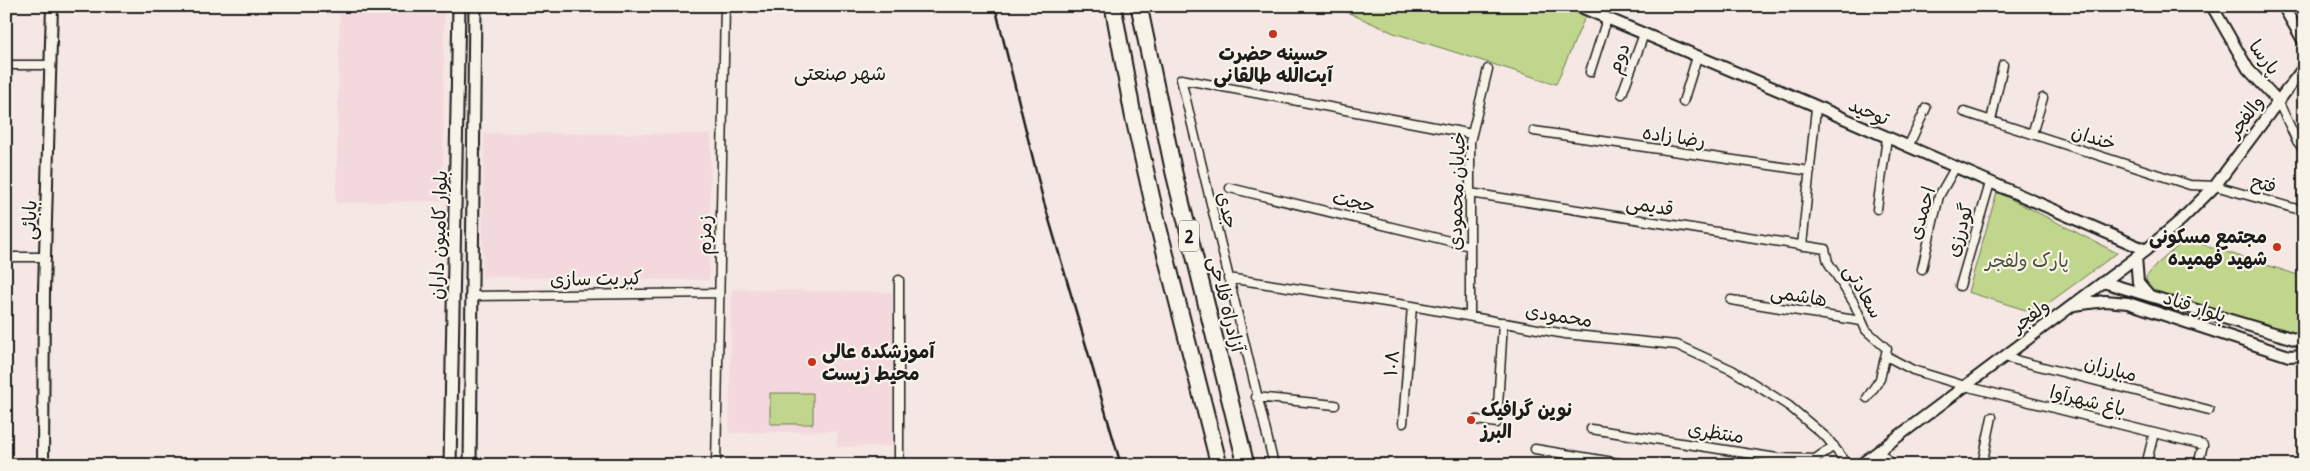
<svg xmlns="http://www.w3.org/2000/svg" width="2310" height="471" font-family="'Patrick Hand','Playpen Sans Arabic',sans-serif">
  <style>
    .built { fill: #f3d9dd }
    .green { fill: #c0d68c; stroke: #6e7954 }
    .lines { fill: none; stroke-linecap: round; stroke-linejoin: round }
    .minor-casing { stroke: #1c1c1c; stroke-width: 11 }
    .tertiary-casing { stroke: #1c1c1c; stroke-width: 14 }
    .secondary-casing { stroke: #1c1c1c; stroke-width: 15 }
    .motorway-casing { stroke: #1c1c1c; stroke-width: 19 }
    .minor { stroke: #f7f3e8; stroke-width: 8 }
    .tertiary { stroke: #f7f3e8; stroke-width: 10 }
    .secondary { stroke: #f7f3e8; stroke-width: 11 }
    .motorway { stroke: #f7f3e8; stroke-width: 15 }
    .rail { stroke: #1c1c1c; stroke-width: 2.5 }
    .poi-dot { fill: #c8321e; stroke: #f7f3e8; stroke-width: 2 }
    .labels { text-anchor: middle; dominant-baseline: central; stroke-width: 4.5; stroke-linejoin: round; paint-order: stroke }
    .shield { fill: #f7f3e8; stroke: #5e5c59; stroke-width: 1 }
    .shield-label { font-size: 18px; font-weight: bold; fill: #1c1c1c }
    .poi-label { font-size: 19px; font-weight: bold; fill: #1c1c1c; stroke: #f7f3e8; text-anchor: start }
    .street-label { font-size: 19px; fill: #1c1c1c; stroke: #f7f3e8 }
    .park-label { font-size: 19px; fill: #4d543e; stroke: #f7f3e8 }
    .neighbourhood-label { font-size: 20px; fill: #1c1c1c; stroke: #f7f3e8 }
  </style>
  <rect width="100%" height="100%" fill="#f5e7e3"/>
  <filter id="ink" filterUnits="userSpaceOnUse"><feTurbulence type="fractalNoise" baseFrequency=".02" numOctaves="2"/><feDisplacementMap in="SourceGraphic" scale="10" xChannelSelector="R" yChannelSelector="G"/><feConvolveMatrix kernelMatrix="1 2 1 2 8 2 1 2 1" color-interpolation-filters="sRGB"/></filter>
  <g filter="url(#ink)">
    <path class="built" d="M340,6h104l-1,195 -107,2z
      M484,133l227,1 -2,146 -227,-3z
      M732,289l161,3 2,154 -58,1v-16l-108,2z"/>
    <path class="green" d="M1333,6h227l26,9 -30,69 -162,-51z
      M1997,192l120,61 -82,60 -67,-21z
      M2186,239l118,38v58l-147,-43 -10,-8 -1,-7 10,-12z
      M770,393h43v31h-43z"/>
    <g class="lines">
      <defs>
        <path id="minor" d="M6,65h45
          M1590,72l17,-53
          M1622,94l22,-60
          M2278,101l19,40 7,9
          M1683,102l14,-45
          M1964,112l226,73 25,1 89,25
          M1991,121l12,-56
          M1534,131l276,40
          M2032,134l11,-36
          M1908,147l18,-39
          M1230,188l240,58
          M1470,193l355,56 3,13 26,41 12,27 21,19 -7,30 -13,19
          M1877,209l10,-71
          M1802,246l14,-138
          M6,257h39
          M1922,269l17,-73 16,-28
          M1228,278l184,28 153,28 112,11 55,25 57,36 38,32 21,27
          M899,280v185
          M1960,286l30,-103
          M472,296l247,-3
          M1731,300l130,21
          M1470,316v-174l18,-73
          M1886,356l27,14 52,16 238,59 -5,20
          M2004,357l205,53
          M1256,397l79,8
          M1477,420l20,3 6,-101
          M1403,423l9,-117
          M1591,429l186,29 38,1 19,-13
          M1535,449l96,16
          M1878,451l15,14
          M716,465l9,-459
          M1274,465l-93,-386 291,55
          M1982,465l10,-48
          M2146,465l8,-32"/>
        <path id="tertiary" d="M1578,6l231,97 337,147
          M2212,6l36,63 30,32
          M2283,6l21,36
          M2136,257l2,25 11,13
          M2103,282l201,60
          M2074,305l31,-4 23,2 161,53 15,-1
          M43,465l1,-174 8,-285
          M1860,465l286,-215 35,-30 34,-34 89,-119"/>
        <path id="secondary" d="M450,465l9,-459
          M470,465l5,-459"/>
        <path id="motorway" d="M1113,6l20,109 25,110 61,240
          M1139,6l35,167 72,292"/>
      </defs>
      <use href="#minor" class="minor-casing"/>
      <use href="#tertiary" class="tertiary-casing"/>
      <use href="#secondary" class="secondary-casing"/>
      <use href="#motorway" class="motorway-casing"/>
      <use href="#minor" class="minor"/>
      <use href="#tertiary" class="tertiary"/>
      <use href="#secondary" class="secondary"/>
      <use href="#motorway" class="motorway"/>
      <path class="rail" d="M995,6l48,193 78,266"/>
    </g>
  </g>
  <g class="poi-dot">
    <circle cx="1273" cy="34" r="5"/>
    <circle cx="2277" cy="247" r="5"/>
    <circle cx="812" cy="362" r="5"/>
    <circle cx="1471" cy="420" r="5"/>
  </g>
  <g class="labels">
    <rect class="shield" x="1179" y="220.5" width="20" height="31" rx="4"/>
    <g class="shield-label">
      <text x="1189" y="236">2</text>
    </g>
    <g class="poi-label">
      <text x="1273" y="53" text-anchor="middle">حسینه حضرت<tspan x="1273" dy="22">آیت‌الله طالقانی</tspan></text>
      <text x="2267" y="236" text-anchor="end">مجتمع مسکونی<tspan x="2267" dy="22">شهید فهمیده</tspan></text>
      <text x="822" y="351">آموزشکده عالی<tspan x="822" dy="22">محیط زیست</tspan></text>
      <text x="1481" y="409">نوین گرافیک<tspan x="1481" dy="22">البرز</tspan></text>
    </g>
    <g class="street-label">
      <text transform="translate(2265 57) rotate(53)">پارسا</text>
      <text transform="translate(1618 58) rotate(-69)">دوم</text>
      <text transform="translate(1869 111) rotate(23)">توحید</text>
      <text transform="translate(2245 116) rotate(-53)">والفجر</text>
      <text transform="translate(1674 136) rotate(8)">رضا زاده</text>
      <text transform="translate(2094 137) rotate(18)">خندان</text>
      <text transform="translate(2264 183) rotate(15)">فتح</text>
      <text transform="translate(1456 191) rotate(-88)">خیابان محمودی</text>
      <text transform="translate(1354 201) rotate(13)">حجت</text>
      <text transform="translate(1650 205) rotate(9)">قدیمی</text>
      <text transform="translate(1228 210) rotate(77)">جدی</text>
      <text transform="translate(1921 213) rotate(-73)">احمدی</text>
      <text transform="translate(29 220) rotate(-88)">بابائی</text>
      <text transform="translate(1959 230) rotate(-73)">گودرزی</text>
      <text transform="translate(438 235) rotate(-88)">بلوار کامیون داران</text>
      <text transform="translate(704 235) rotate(-89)">زمزم</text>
      <text transform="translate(596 278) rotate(-1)">کبریت سازی</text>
      <text transform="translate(1864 291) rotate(60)">سعادتی</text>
      <text transform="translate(1799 295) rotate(9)">هاشمی</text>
      <text transform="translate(1227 304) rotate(76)">آزادراه فلاحی</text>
      <text transform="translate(2195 306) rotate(18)">بلوار قناد</text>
      <text transform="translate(1559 315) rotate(9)">محمودی</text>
      <text transform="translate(2030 315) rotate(-37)">ولفجر</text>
      <text transform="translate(1391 363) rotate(-85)">۱۰۸</text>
      <text transform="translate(2111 368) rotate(15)">مبارزان</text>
      <text transform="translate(2088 400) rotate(14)">باغ شهرآوا</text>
      <text transform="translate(1716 432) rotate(9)">منتظری</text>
    </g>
    <g class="park-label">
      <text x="2027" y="260">پارک ولفجر</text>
    </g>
    <g class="neighbourhood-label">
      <text x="840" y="72">شهر صنعتی</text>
    </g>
  </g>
  <rect width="2310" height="471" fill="none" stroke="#f7f3e8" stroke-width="25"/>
  <rect x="12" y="12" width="2285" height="446" fill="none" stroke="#1c1c1c" stroke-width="2" filter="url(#ink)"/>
</svg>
